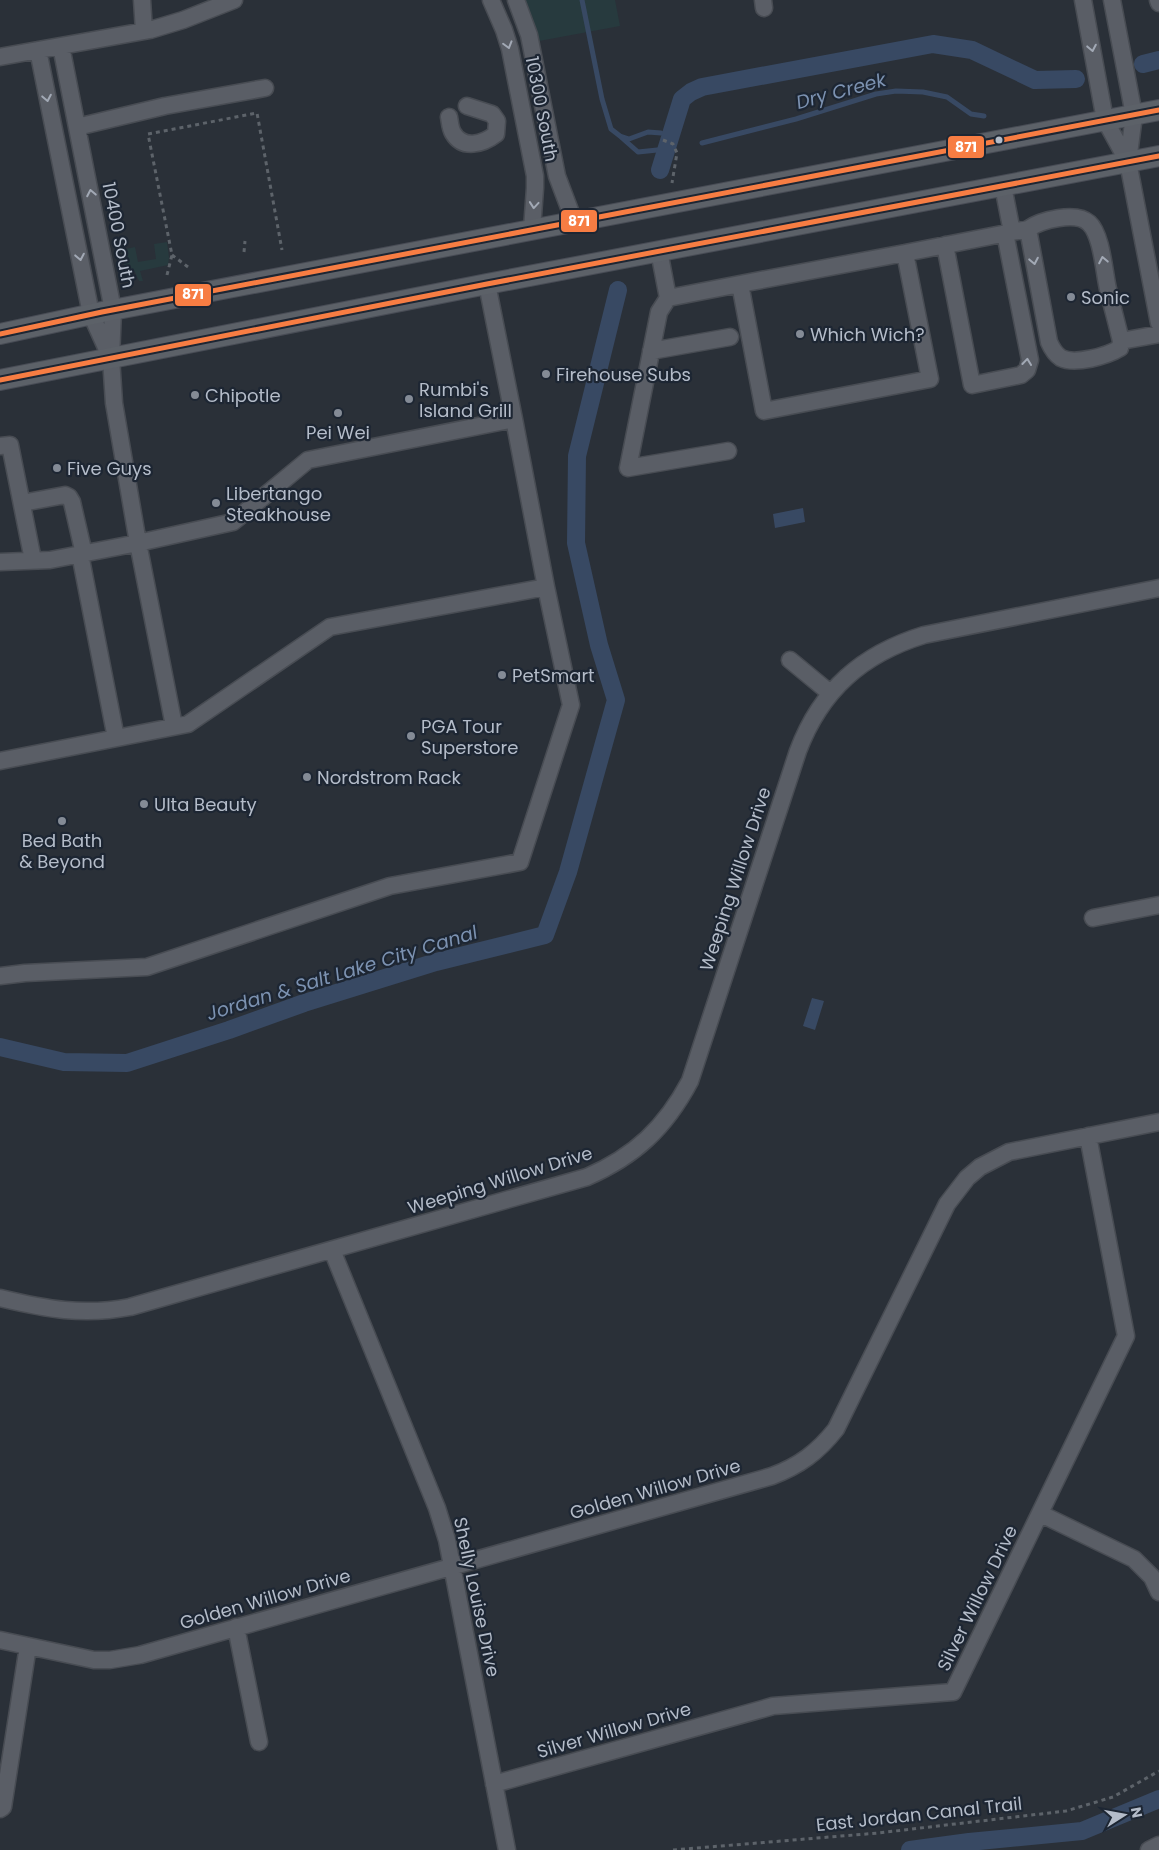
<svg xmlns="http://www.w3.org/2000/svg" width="1159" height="1850" font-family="Poppins,sans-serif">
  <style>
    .green { fill: #273a3e }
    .water { fill: #384963 }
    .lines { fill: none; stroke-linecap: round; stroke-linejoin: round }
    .stream { stroke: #384963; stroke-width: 5 }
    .canal { stroke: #384963; stroke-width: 18 }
    .minor-casing { stroke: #484c53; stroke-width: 19 }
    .major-casing { stroke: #484c55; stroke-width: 22 }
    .path { stroke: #5d636a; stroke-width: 3; stroke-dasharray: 4 4; stroke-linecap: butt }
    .minor { stroke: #5a5e66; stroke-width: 16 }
    .major { stroke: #5c6168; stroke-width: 20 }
    .bus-1-casing { stroke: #1d2633; stroke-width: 9 }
    .bus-1 { stroke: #f77d43; stroke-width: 5 }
    .oneway { stroke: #a2a9b5 }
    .bus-dot { fill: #b4bcc9; stroke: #1d2633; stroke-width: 2 }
    .poi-dot { fill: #848b96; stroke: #1d2633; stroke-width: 2 }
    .labels { text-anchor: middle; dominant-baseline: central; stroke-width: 4.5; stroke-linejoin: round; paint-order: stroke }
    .street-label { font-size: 18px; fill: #b4bcc9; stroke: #1d2633 }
    .poi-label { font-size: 18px; fill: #b4bcc9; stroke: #1d2633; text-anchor: start }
    .water-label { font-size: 19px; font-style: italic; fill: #7c92b1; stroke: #1d2633 }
    .line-badge { stroke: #1d2633; stroke-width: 2 }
    .badge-label { font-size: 14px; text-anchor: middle; font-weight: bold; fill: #fff }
  </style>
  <rect width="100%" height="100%" fill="#2a3038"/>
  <path class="green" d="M524,0h91l5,26 -81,15 -7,-25z
    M167,242l2,15 -1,8 -28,6 3,10h-4l-4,-9h-4l-10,9 -3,-5 7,-7 -4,-19 14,-3 3,15 18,-3 -2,-15z"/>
  <path class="water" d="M803,508l2,14 -30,6 -2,-14z
    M812,998l12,3 -9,29 -12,-4z"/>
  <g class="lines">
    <path class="stream" d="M582,0l20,99 9,30 9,7 9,3 19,-7 13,1
      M1143,64l16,-4
      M621,137l17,15 29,-3
      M702,143l94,-24 80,-25 20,-3 27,1 24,5 24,17 13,2"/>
    <path class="canal" d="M1143,64l16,-4
      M660,170l22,-71 9,-7 11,-5 231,-43 39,6 63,30 41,-1
      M0,1047l64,15 63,1 102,-33 75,-27 132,-41 109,-27 23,-63 48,-172 -17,-55 -23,-102 1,-87 41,-166
      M910,1850l59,-8 113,-11 77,-32"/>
    <defs>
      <path id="minor" d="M142,0l2,31
        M491,0l13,30 6,19 25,127v12l-3,41
        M516,0l13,35 28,141 17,45
        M763,0l1,8
        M1083,0l22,120 23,42 31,161
        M1112,0l22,115 -6,47
        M1158,0l1,3
        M38,50l53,264 18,40
        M0,57l150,-27 33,-10 51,-20
        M449,117c1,5 1,11 4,16 10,17 30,11 43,1l1,-13 -5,-7 -25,-8
        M77,127l88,-21 100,-18
        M1012,232l16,-3 21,113c3,7 6,12 12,16 14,7 46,-2 59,-10l1,-7c-4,-17 -9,-35 -13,-52 -4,-17 -6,-54 -19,-66 -13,-12 -48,-3 -61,6
        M945,245l27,140 49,-10 6,-5 3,-10 -25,-127
        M659,251l9,47 72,-14 165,-31 25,126 -166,32 -24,-127
        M905,253l107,-21 -9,-46
        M487,284l27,135
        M668,298l-9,14 -31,156 100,-17
        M1121,341l38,-7
        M651,351l79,-14
        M0,446l10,-1 23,115
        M22,503l43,-8 4,2 3,5 12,52
        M80,554l36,184
        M0,562l50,-2 88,-17 36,183
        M790,660l40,33
        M0,761l188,-37 142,-97 216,-40
        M1093,918l66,-13
        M0,976l25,-3 122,-6 243,-81 130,-24 51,-157 -25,-118 -32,-168 -206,41 -75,62 -95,21 -24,-140 -3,-45 2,-48 -52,-264
        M332,1250l105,258 10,32 60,310
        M0,1298c46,11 83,18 130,9l457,-130c48,-21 78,-49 103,-96l108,-330c23,-61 64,-97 126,-116l235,-47
        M1041,1514l93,45 18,18 7,15
        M236,1627l23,115
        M0,1640l94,20h16l30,-5 632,-179c27,-10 46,-24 64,-47l111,-225 20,-26 13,-11 29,-15 150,-30
        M494,1784l279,-78 180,-14 173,-356 -38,-200
        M0,1809l3,-2 25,-161
        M1149,1850l10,-5"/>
      <path id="major" d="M0,334l102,-22 1057,-202
        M0,380l487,-96 672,-128"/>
    </defs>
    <use href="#minor" class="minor-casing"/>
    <use href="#major" class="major-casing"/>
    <path class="path" d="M663,140l10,4 4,9 -5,30
      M244,252l1,-11
      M172,255l16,12
      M167,275l5,-20 -24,-121 109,-21 25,137
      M673,1850l205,-17 188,-22 47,-14 46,-26"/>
    <use href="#minor" class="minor"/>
    <use href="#major" class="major"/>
    <defs>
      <path id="bus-1" d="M0,334l102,-22 1057,-202
        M0,380l487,-96 672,-128"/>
    </defs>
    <use href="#bus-1" class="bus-1-casing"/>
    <use href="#bus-1" class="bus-1"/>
  </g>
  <defs><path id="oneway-chevron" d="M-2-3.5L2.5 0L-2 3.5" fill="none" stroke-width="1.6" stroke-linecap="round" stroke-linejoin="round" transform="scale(1.25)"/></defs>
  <g class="oneway">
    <use href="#oneway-chevron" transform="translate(508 45) rotate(74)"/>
    <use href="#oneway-chevron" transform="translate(1092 48) rotate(79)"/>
    <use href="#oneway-chevron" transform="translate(47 98) rotate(79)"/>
    <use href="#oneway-chevron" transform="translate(91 193) rotate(-101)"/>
    <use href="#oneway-chevron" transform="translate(534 205) rotate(95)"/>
    <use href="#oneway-chevron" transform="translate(80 257) rotate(79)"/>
    <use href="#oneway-chevron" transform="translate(1103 260) rotate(-101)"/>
    <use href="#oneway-chevron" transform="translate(1034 261) rotate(79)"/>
    <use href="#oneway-chevron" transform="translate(1027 362) rotate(-84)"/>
  </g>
  <circle class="bus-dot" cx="999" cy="140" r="4.5"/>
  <g class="poi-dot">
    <circle cx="1071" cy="297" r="5"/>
    <circle cx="800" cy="334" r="5"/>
    <circle cx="546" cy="374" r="5"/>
    <circle cx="195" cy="395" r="5"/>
    <circle cx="409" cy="399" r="5"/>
    <circle cx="338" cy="413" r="5"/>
    <circle cx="57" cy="468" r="5"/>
    <circle cx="216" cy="503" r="5"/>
    <circle cx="502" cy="675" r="5"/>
    <circle cx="411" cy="736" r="5"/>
    <circle cx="307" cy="777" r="5"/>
    <circle cx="144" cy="804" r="5"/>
    <circle cx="62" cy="821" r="5"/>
  </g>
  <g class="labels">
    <g class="street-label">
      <text transform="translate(542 109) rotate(79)">10300 South</text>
      <text transform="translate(119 235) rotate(79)">10400 South</text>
      <text transform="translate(735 879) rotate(-72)">Weeping Willow Drive</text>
      <text transform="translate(500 1180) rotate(-17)">Weeping Willow Drive</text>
      <text transform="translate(655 1489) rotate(-16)">Golden Willow Drive</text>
      <text transform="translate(477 1597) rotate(78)">Shelly Louise Drive</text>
      <text transform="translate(977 1598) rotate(-64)">Silver Willow Drive</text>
      <text transform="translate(265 1599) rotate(-16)">Golden Willow Drive</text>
      <text transform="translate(614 1730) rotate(-16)">Silver Willow Drive</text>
      <text transform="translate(919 1814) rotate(-6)">East Jordan Canal Trail</text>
    </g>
    <g class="poi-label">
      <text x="1081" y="297">Sonic</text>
      <text x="810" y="334">Which Wich?</text>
      <text x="556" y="374">Firehouse Subs</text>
      <text x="419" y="389">Rumbi's<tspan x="419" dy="21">Island Grill</tspan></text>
      <text x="205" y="395">Chipotle</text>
      <text x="338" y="432" text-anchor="middle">Pei Wei</text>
      <text x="67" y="468">Five Guys</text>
      <text x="226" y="493">Libertango<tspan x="226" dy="21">Steakhouse</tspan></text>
      <text x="512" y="675">PetSmart</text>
      <text x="421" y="726">PGA Tour<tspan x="421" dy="21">Superstore</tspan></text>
      <text x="317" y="777">Nordstrom Rack</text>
      <text x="154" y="804">Ulta Beauty</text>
      <text x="62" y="840" text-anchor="middle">Bed Bath<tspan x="62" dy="21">&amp; Beyond</tspan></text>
    </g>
    <g class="water-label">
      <text transform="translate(841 91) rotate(-15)">Dry Creek</text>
      <text transform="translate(342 973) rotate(-17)">Jordan &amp; Salt Lake City Canal</text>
    </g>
  </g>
  <g class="line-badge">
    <rect x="947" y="135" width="38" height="24" rx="5" fill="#f77d43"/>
    <rect x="560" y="209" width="38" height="24" rx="5" fill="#f77d43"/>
    <rect x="174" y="283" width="38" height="24" rx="5" fill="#f77d43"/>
  </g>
  <g class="badge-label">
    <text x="966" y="152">871</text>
    <text x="579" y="226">871</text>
    <text x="193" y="299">871</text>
  </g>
  <g transform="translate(1124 1815) rotate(79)" stroke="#1d2633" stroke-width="4" paint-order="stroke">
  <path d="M0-4L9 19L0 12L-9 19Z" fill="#b4bcc9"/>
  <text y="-8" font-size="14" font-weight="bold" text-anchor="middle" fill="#b4bcc9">N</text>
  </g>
</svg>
